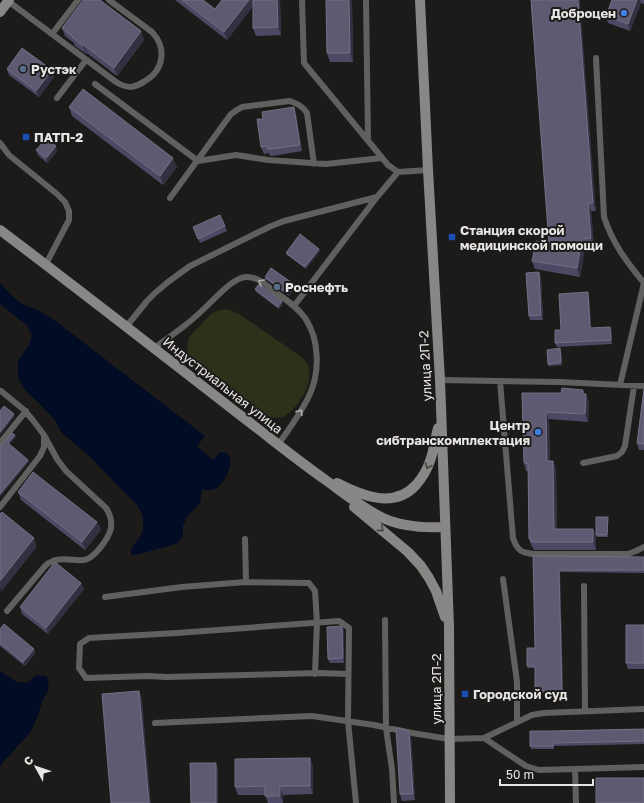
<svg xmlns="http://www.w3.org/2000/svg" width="644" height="803" font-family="'Golos Text',sans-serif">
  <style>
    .green { fill: #2d3119 }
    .water { fill: #030c25 }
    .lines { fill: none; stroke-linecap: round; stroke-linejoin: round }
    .service { stroke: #61605f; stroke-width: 6 }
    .secondary { stroke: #898785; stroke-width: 10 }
    .wall { fill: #4f4865 }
    .shaded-wall { fill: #342f41 }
    .building { fill: #5f5972; stroke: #746f84 }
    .oneway { stroke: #abaaa9 }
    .oneway2 { stroke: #484644 }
    .shop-dot { fill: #3f7fe0; stroke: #1d1b19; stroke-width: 1.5 }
    .service-dot { fill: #5c6f8a; stroke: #1d1b19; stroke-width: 1.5 }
    .transit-dot { fill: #1a4fb4; stroke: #1d1b19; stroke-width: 1.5 }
    .labels { text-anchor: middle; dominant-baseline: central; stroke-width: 4; stroke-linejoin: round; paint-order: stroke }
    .poi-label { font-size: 13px; font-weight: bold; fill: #e8e6e5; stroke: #1d1b19; text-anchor: start }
    .street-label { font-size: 13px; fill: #e8e6e5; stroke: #1d1b19 }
  </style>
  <rect width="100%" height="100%" fill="#1d1b19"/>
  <path class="green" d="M224,309l6,1 9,4 61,42c4,3 8,7 9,12 4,16 -12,43 -27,49 -5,1 -11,1 -16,0l-77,-60 -2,-6 2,-14 22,-23 6,-3z"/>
  <path class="water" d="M0,283l11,12 13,10 12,4 17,10 152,117 -8,10 16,14 7,-8c21,-1 6,32 -5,37 -3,1 -9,1 -13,1l-2,13 -13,14 -4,9v10l-5,7 -9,3 -33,9h-5v-6l11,-16 1,-5v-12l-6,-11 -50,-51 -25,-21 -8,-14 -13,-14 -16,-15 -7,-12v-17l11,-16 3,-10 -5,-9 -27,-22z
    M0,671l17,11 10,1 9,-8 11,1 2,13 -7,13 -5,16 -7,15 -27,29 -3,5z"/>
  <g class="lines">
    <path class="service" d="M302,0l2,63 84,102 10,7
      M366,0l2,140
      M8,1l108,81c5,3 9,5 15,5 5,-1 10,-3 14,-6 19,-11 22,-33 7,-49l-43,-32
      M52,34l26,-34
      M596,58l8,159c9,27 22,44 40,66
      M95,84l103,77 38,-6 32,5 58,4 56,-6
      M57,98l29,-38
      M0,143l9,12 48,39 8,8 4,9v9l-23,44
      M170,198l61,-84 6,-4 5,-3 48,-6c8,3 12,5 17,12l7,51
      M294,306l83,-109 21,-25 30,-2
      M126,327l21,-26 8,-8 13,-11 22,-16 79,-39 15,-6 93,-24
      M154,348c11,-8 23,-16 34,-25 9,-7 18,-16 27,-25 8,-7 15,-16 26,-20 14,-5 26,8 37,16 10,7 20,14 27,24 15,22 15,55 4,78 -8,17 -20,33 -31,49
      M440,380l119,2 85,4
      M500,381l13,157c4,12 8,15 21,16h94l8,-3 8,-4
      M620,385l24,-102
      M1,391l22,18 9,10 12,16 13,24 9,12 40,37c4,6 6,13 5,20 -2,10 -17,31 -27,32 -10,1 -22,-3 -31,1 -3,1 -6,3 -8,5l-38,45
      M0,443l26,-32
      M583,463l34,-7 5,-4 3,-6 9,-60
      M0,507l40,-51 4,-9v-10
      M245,539l1,43
      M503,579l14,103v40
      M584,586l1,125
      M105,597l77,-10 64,-5 63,1 6,8 2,31 -2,52
      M385,620l1,108 6,41 2,34
      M348,674l-29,-1 -153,4 -17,-1 -63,2 -7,-10 1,-24 9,-6 88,-5 162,-12 10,7 -1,93 8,82
      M155,723l157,-7 62,9 38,8 37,6 35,-1 42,28 13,4 105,-3
      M484,738l48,-23 12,-2 100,-4
      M575,769l1,34"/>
    <path class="secondary" d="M420,0l8,170 12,210 9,247 1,176
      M0,12l9,-12
      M0,230c81,61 160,123 240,185 29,22 57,45 87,66 18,13 35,27 56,37 19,9 40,10 62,9
      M337,483c25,13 57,26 79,2 6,-7 11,-15 14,-24 4,-11 5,-22 8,-33
      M354,507l54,45 13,14 8,12 7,13 9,26"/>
  </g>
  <path class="wall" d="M175,0h28l12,9 65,-9 1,35 -25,1 -3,-8v-22l-26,34z
    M326,0h26l1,62h-23l-3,-9z
    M531,0l65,211h-5l3,35 -9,1 -5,30 -45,-8 -3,-8 17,-17z
    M612,0h32v4l-3,-1 -11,28 -22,-8 -2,-7z
    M62,28l79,3 3,9 -27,36 -30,-23 -1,1 -11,-8 -1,-3 -9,-7z
    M7,69l45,1 2,7 -15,20 -30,-22z
    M69,107l108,60 -14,18 -91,-69z
    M296,114l6,37 -30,5h-2l-1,-3 -5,1 -3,-7z
    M36,150l21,1 -10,12 -9,-8z
    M225,226l2,5 -27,12 -7,-16z
    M320,251l-14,18 -19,-14 -1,-2z
    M265,277l30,10 -6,9 -24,-17z
    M541,277l2,43h-13l-1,-4z
    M255,289l28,14 -4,6 -23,-17z
    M589,297l2,31 19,-1 2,5v12l-55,3 -2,-4 6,-13z
    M560,348l1,3 1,14 -14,1v-2z
    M644,389v61h-5l-2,-7z
    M583,390l1,4 5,8 -1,20 -39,-3 1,42h3l3,8 1,60h36l3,7v14h-62l-1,-3h-1l-3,-8 -1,-68h-2l-2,-8 -2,-70h39z
    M18,492l79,30 4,8 -16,20 -64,-50z
    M608,517v20h-11l-1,-2z
    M533,556l111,1v16l-84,-1 3,121 -27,1 -1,-3v-23h-7l-1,-2 8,-18z
    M81,583l3,6 -36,45 -26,-20 -2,-7z
    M644,625v44h-16l-2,-6z
    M342,626l2,5v32h-14l-2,-4z
    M0,629l34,20 1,4 -10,13 -25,-20z
    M644,729v15l-90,2v3h-23l-1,-3 23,-15z
    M409,731l2,6 4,63 -13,1 -2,-7z
    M310,758l3,9v27l-30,1v8h-15l-3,-8h-27l-3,-8z"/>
  <path class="shaded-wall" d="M249,0h6l1,3 -29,37 -3,-8z
    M277,0h3l1,35 -3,-8z
    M349,0h3l1,62 -3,-9z
    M578,0h2l16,211 -3,-8z
    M637,0h3l1,3 -11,28 -2,-7z
    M141,31l3,9 -27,36 -3,-8z
    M84,45l3,8 -1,1 -3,-8z
    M52,70l2,7 -15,20 -3,-6z
    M294,107l2,7 6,37 -2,-6z
    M56,146l1,5 -10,12 -1,-5z
    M173,158l4,9 -14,18 -3,-9z
    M588,203l3,8 3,35 -3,-8z
    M582,239l3,8 -5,30 -3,-9z
    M319,249l1,2 -14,18 -1,-2z
    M539,272l2,5 2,43 -2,-5z
    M295,285v2l-6,9 -1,-2z
    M588,292l1,5 3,36 -2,-5z
    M282,301l1,2 -4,6 -1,-2z
    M610,327l2,5v12l-1,-4z
    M560,348l1,3 1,14 -1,-3z
    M586,394l3,8 -1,20 -3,-8z
    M546,412l3,7 1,50 -3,-8z
    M14,414v3l-14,19v-4z
    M15,435l1,2 -7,8 -1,-2z
    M28,460l1,2 -29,35v-3z
    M553,461l3,8 1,67 -3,-7z
    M608,517v20l-1,-2z
    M97,522l4,8 -16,20 -3,-8z
    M593,529l3,7v14l-3,-8z
    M34,538l3,9 -36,45 -1,-4v-7z
    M559,570l1,2 3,121 -1,-2z
    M81,583l3,6 -36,45 -2,-6z
    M342,626l2,5v32l-1,-5z
    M34,649l1,4 -10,13 -2,-4z
    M139,691l3,8 9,104h-2z
    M409,731l2,6 4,63 -2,-6z
    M310,758l3,9v27l-3,-8z
    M216,763l2,6v34h-2z
    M280,786l3,9v8l-3,-7z"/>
  <path class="building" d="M83,0h17l41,31 -27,37 -30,-23 -1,1 -11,-9v-1l-10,-8z
    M182,0h21l12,9 7,-9h27l-25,32z
    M253,0h24l1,27 -25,1z
    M326,0h23l1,53h-23z
    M531,0h47l15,203h-5l3,35 -9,1 -5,29 -45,-7 4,-20 13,3z
    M612,0h25l-9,24 -22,-8z
    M22,48l30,22 -16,21 -29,-22z
    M83,89l90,69 -13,18 -91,-69z
    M294,107l6,38 -30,4h-2v-3l-7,1 -4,-28h6l-1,-7z
    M46,139l10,7 -10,12 -10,-8z
    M220,215l5,11 -27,13 -5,-12z
    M300,234l19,15 -14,18 -19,-14z
    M271,268l24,17 -7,9 -23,-17z
    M539,272l2,43 -12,1 -3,-43z
    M259,284l23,17 -4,6 -23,-18z
    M588,292l2,36 20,-1 1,13 -56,3v-13h6l-2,-36z
    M560,348l1,14 -13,2 -1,-14z
    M562,388l21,2v4h3l-1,20 -39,-2 1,49h6l1,68h39v13h-62v-3h-2l-1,-76h-4l-2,-70h39z
    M644,389v55l-7,-1z
    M4,406l10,8 -14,18v-21z
    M12,433l3,2 -7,8 20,17 -28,34v-49l3,-1z
    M33,472l64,50 -15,20 -64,-50z
    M2,512l32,26 -34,43v-67z
    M596,517h12l-1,18h-11z
    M533,556l111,1v13h-85l3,121h-27v-25h-8v-18h8z
    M55,562l26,21 -35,45 -26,-21z
    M4,624l30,25 -11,13 -23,-19v-14z
    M626,625h18v38h-18z
    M342,626l1,32 -15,1 -1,-32z
    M139,691l10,112h-38l-9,-109z
    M396,728l13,3 4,63h-13z
    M644,729v12l-91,2v3h-23v-15h23z
    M310,758v28h-30v10h-15v-10l-30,1v-28z
    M190,763h26v40h-25z
    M596,778h48v25h-48z"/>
  <defs><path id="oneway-chevron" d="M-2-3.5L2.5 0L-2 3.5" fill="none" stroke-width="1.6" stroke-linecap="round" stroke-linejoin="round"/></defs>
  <g class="oneway">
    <use href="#oneway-chevron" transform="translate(261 282) rotate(-150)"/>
    <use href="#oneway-chevron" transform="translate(300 412) rotate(-58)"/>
  </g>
  <g class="oneway2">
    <use href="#oneway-chevron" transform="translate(428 466) rotate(113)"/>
    <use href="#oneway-chevron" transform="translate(381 529) rotate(40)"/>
  </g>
  <g class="shop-dot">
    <circle cx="624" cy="13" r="4"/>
    <circle cx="538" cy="432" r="4"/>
  </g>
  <g class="service-dot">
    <circle cx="23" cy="69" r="4"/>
    <circle cx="277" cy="287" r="4"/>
  </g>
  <g class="transit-dot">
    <rect x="22" y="133" width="8" height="8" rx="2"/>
    <rect x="448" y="233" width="8" height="8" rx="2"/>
    <rect x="461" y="690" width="8" height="8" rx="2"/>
  </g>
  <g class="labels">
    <g class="poi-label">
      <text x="616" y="13" text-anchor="end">Доброцен</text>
      <text x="31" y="69">Рустэк</text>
      <text x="34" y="137">ПАТП-2</text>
      <text x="460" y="230">Станция скорой<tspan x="460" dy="15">медицинской помощи</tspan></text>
      <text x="285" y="287">Роснефть</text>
      <text x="530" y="425" text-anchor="end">Центр<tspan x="530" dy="15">сибтранскомплектация</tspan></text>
      <text x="473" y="694">Городской суд</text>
    </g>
    <g class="street-label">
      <text transform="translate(425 366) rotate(-93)">улица 2П-2</text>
      <text transform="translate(223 385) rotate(38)">Индустриальная улица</text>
      <text transform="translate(436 689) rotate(-90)">улица 2П-2</text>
    </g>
  </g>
  <g transform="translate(36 767) rotate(310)" stroke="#1d1b19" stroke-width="3" paint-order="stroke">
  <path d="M0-3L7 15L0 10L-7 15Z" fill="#e8e6e5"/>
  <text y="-6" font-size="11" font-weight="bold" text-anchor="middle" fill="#e8e6e5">С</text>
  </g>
  <path d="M500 779v6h93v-6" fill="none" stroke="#e8e6e5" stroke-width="2"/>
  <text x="506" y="779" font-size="12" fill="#e8e6e5" stroke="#1d1b19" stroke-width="3" paint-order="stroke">50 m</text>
</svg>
